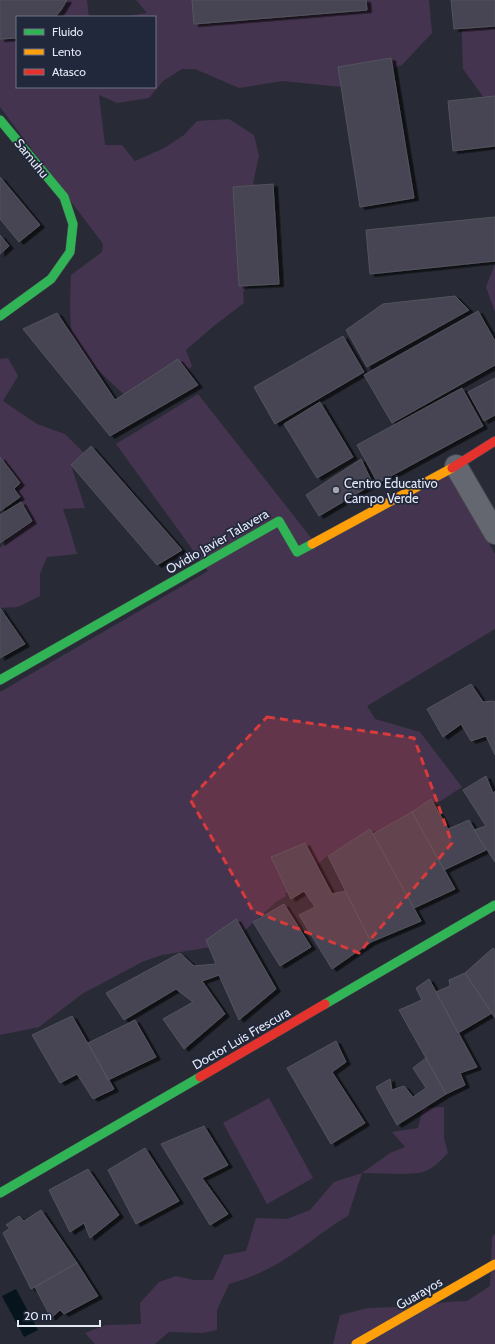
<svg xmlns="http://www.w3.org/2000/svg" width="495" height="1344" font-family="Cabin,sans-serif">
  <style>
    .green { fill: #45344f }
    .water { fill: #05141d }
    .building { fill: #464553; stroke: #53545d; filter: url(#shadow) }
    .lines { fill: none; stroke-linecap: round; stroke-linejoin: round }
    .street-casing { stroke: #444650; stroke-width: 24 }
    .fast-casing { stroke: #444650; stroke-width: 10 }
    .slow-casing { stroke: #444650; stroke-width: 10 }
    .jam-casing { stroke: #444650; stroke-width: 10 }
    .street { stroke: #656770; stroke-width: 22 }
    .fast { stroke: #30b455; stroke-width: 9 }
    .slow { stroke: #ff9f0a; stroke-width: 9 }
    .jam { stroke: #e5322d; stroke-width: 9 }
    .marked { fill: #d73b3c; fill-opacity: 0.2; stroke: #d73b3c; stroke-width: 3; stroke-dasharray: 8 5; stroke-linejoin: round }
    .poi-dot { fill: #a2a6b2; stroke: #22283b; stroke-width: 1.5 }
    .labels { text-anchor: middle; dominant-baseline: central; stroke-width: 3.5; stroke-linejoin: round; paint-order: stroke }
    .street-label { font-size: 13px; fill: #e3e8f5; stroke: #22283b }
    .poi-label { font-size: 13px; fill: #e3e8f5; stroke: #22283b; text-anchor: start }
  </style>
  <defs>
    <filter id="shadow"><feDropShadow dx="4.5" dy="2.5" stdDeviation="0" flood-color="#0009"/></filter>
  </defs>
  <rect width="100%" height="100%" fill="#282b35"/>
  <path class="green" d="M0,0h87l2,17h-72v70h138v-70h-32l24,-4 -11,-13h293l3,33 -30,32 -61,22 -58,-6 -44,7 -44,-19h-13l-19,12 -14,17 -32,5 -18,-8 6,50h17l13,16 29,-13 20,-13 13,-14 32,-2 25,16 5,21 -6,27 15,12 -9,64 -16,34 1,10 -29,22 -29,25 6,16 -19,17 -42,18 -57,-53c-5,-24 -4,-49 -3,-73l31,-23 1,-8 -103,-137z
    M495,13v92l-5,1 -27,-37 -2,-55z
    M495,264v48l-9,-25z
    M8,358l10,18 -15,25 34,23 28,10 19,19 -13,12 14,43 -22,1 7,21 7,24 -30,3 -7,17v22l-22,11 -18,1v-60l10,-12 22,-15 -11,-19 -7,-26 -14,-19v-98z
    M198,394l114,145 138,-65 45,80v75l-128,77 8,13 45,13 42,55 -52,34 -75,30 -7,4 -43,39 1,2 -10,6 -46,42 -68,11 -20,7 -60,32 -43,33 -39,8v-343l208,-121 -92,-127z
    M269,1098l44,80 -46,26 -44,-81z
    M444,1107v31l4,15c-6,6 -13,14 -22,18 -11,5 -49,2 -64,2l-14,43c-23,13 -43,31 -66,45 -16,10 -35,18 -53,23l-12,26v20l-14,3 -34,-1 -14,12h-60l-10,-11 21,-8 35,-1 -1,-21 19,-21 17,-6 18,4h19l11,-25 22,-4 10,-33 31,1 23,-9 24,-28 28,-9 28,-20 15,-6 -13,-15 26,-4 5,-20z
    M495,1234v110h-162l7,-29 28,-7 55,-2 24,-4 20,-1 23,-15 2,-49z"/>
  <path class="water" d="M16,1289l22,41 -14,7 -22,-41z"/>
  <path class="building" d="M0,0h67l-6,10 -6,7h-38v21l-17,1z
    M192,0h174l1,10 -173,14z
    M451,0h44v26l-41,3z
    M391,58l23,140 -54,9 -22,-140z
    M495,96v50l-42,5 -5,-50z
    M0,177l40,48 -21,17 -19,-23z
    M273,184l6,100 -40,2 -6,-99z
    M495,217v44l-125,13 -4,-44z
    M0,235l9,11 -9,8z
    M455,296l14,14 -102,57 -21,-37 37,-26z
    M478,311l17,30v24l-103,58 -28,-48z
    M57,313l58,87 63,-41 20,26 -88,51 -87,-107z
    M343,336l21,36 -89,52 -21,-37z
    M495,378v37l-11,6 -16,-29z
    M462,388l21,38 -105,57 -21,-38z
    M320,402l33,55 -36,21 -33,-54z
    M91,446l91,104 -25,15 -86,-100z
    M0,457l20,26 -6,6 6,8 -20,14z
    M361,459l12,25 -54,32 -13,-21z
    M21,502l11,19 -32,22v-28z
    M0,608l25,36 -25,14z
    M471,684l12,18 11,-1 1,2v52l-9,-19 -15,5 -10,-17 -18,13 -16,-28z
    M486,776l7,17 2,-2v71l-21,-32 12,-4 -23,-36z
    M431,799l17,30 21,-9 17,30 -42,20 -32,-58z
    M412,812l43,77 -41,19 -41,-74z
    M370,829l51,92 -50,21 -43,-86z
    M305,843l27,51 13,-3 26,51 -39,27 -33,-54 16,-8 -11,-16 -13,8 -20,-42z
    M284,904l27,43 -31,19 -27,-44z
    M236,919l40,70 -37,31 -20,-45 -17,6 23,33 -41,35 -21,-30 30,-17 -17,-13 -52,31 -18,-27 74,-40 14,13 22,-2 -10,-24z
    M493,948l2,3v67l-30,-45z
    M465,973l27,40 -34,20 -22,-41 14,-6 -1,-6z
    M429,979l48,88 -17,6 5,12 -19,9 -47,-84 23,-10 -6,-12z
    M72,1016l42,73 -21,10 -16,-25 -17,9 -28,-48z
    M135,1020l21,37 -48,23 -20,-37z
    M336,1041l10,21 -14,10 33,51 -34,21 -44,-76z
    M426,1058l20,36 -49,31 -21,-38 14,-8 2,11 12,-4 9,11 13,-9 -13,-20z
    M204,1126l24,39 -26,13 26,36 -18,11 -49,-81z
    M145,1148l34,53 -43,23 -28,-54z
    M88,1169l31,46 -29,23 -6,-15 -14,9 -21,-42z
    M41,1210l36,53 -46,26 -28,-56 7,-5 -4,-3 13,-9 5,5z
    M77,1263l21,33 -34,18 -4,-4 -9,8 -16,-31z"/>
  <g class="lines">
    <defs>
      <path id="street" d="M456,466l39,67"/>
      <path id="fast" d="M0,120l64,77 9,27 -3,28 -19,27 -51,37
        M0,680l279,-159 18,31 15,-8
        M325,1004l170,-99
        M0,1193l200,-116"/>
      <path id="slow" d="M312,544l140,-76
        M356,1344l139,-80"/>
      <path id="jam" d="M452,468l43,-27
        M200,1077l125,-73"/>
    </defs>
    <use href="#street" class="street-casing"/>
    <use href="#fast" class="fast-casing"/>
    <use href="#slow" class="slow-casing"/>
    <use href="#jam" class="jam-casing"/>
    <use href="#street" class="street"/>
    <use href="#fast" class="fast"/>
    <use href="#slow" class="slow"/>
    <use href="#jam" class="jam"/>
  </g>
  <path class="marked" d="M267,717l147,21 38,105 -93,110 -106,-42 -63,-112z"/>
  <circle class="poi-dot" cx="336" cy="490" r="4"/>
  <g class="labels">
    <g class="street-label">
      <text transform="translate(32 158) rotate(51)">Samuhu</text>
      <text transform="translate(217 541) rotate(-30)">Ovidio Javier Talavera</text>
      <text transform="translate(241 1038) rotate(-30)">Doctor Luis Frescura</text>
      <text transform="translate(419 1293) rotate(-30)">Guarayos</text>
    </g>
    <g class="poi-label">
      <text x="344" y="483">Centro Educativo<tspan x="344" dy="15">Campo Verde</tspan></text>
    </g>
  </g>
  <rect x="16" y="16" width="140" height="72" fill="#22283b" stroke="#6f7585"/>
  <rect x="24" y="29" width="20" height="6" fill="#30b455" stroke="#6f7585"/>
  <text x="52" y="36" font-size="12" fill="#e3e8f5">Fluido</text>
  <rect x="24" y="49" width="20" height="6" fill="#ff9f0a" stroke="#6f7585"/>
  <text x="52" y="56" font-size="12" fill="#e3e8f5">Lento</text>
  <rect x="24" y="69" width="20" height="6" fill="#e5322d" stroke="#6f7585"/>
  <text x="52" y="76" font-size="12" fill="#e3e8f5">Atasco</text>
  <path d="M18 1320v6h82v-6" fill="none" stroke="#e3e8f5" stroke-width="2"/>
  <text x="24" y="1320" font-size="12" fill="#e3e8f5" stroke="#22283b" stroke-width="3" paint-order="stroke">20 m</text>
</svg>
